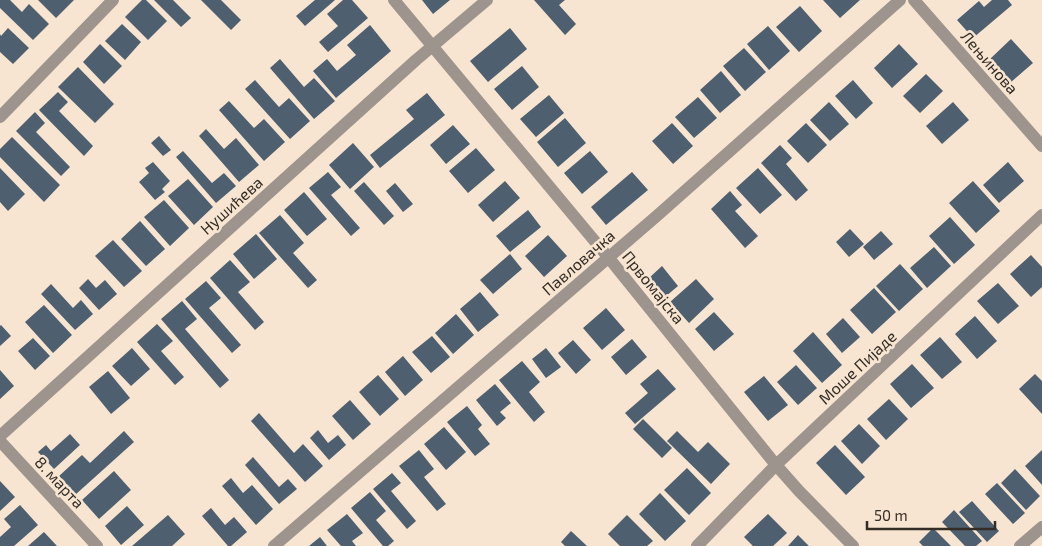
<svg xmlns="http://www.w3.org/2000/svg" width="1042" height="546" font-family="'Exo 2',sans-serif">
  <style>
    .building { fill: #4e5f6f }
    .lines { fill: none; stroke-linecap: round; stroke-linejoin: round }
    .minor { stroke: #9d958d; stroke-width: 12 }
    .labels { text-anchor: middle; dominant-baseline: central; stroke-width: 5; stroke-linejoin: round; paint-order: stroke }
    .street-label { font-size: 16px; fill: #342d25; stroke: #f7e5d1 }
  </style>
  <rect width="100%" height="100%" fill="#f7e5d1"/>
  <path class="building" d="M0,0h10l12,12 7,-8 20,20 -16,16 -33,-32z
    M38,0h36l-18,18z
    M142,0h4l21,21 -19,19 -23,-23z
    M154,0h19l18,18 -10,9z
    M201,0h20l20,20 -10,10z
    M315,0h20l-30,26 -9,-10z
    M343,0h9l16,18 -40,34 -9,-10 19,-16 -11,-12z
    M422,0h28l-17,14z
    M534,0h31l-6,5 17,19 -11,11z
    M823,0h37l-20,18z
    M992,0h16l4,5 -39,33 -16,-18 22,-19 5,6z
    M800,6l22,25 -23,21 -23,-25z
    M122,24l19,18 -16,18 -20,-19z
    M370,25l21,26 -55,47 -23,-27 14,-12 10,12 19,-16 -9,-10z
    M768,26l22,25 -21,19 -22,-26z
    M8,28l21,20 -16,16 -13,-12v-18l1,2z
    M510,28l17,21 -39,33 -18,-21z
    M1011,39l22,24 -22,19 -21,-23z
    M100,44l22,22 -18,18 -21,-22z
    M899,44l19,20 -26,24 -18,-20z
    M744,48l22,24 -21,19 -22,-25z
    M280,59l24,28 10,-9 21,23 -21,18 -44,-51z
    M522,66l17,21 -27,23 -18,-21z
    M78,67l36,37 -19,19 -37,-36z
    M721,71l20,24 -21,18 -20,-23z
    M926,74l17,17 -23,22 -17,-17z
    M255,80l24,27 10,-9 21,23 -20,18 -45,-50z
    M853,80l20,23 -17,16 -21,-23z
    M58,92l10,10 -9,9 34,35 -9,10 -45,-46z
    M427,93l18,22 -65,53 -10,-13 44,-36 -8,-9z
    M549,95l15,18 -28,24 -16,-18z
    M698,97l19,21 -23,20 -19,-21z
    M229,101l25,27 10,-9 21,23 -21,19 -45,-51z
    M829,102l20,22 -19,17 -20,-21z
    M953,102l16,18 -27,24 -16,-18z
    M35,112l10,11 -9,9 34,35 -9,9 -45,-45z
    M565,118l21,25 -28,24 -21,-25z
    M672,123l21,23 -20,18 -21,-23z
    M806,123l21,22 -19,18 -21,-22z
    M453,125l17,19 -24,20 -16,-19z
    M206,129l18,20 12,-11 23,27 -20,17 -40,-46z
    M159,136l12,14 -8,6 -12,-13z
    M12,137l48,48 -16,17 -44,-45v-8z
    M353,143l21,24 -24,22 -21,-24z
    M780,145l12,13 -6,6 22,26 -12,11 -35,-38z
    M476,148l19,22 -27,23 -19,-22z
    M183,151l29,32 12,-10 12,13 -20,17 -40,-46z
    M590,151l18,21 -26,22 -18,-21z
    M153,162l17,19 -8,8 3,3 -10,8 -16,-18 10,-9 -4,-5z
    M1008,162l16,19 -25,22 -16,-18z
    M0,168l25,26 -17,17 -8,-9z
    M758,168l24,27 -22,19 -24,-26z
    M328,172l13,15 -10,8 29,33 -9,8 -42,-48z
    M632,172l16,18 -42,35 -15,-18z
    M188,179l25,28 -19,18 -26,-29z
    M505,181l15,17 -27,24 -15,-17z
    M973,181l27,30 -24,22 -27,-30z
    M364,182l30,34 -10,9 -30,-34z
    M395,183l18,21 -10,8 -17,-21z
    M730,191l12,14 -7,6 23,25 -13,12 -34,-39z
    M304,192l23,27 -20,17 -23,-26z
    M164,200l25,28 -19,18 -26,-29z
    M528,210l13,17 -31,25 -14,-16z
    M280,215l24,28 -11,10 24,27 -9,8 -49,-55z
    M950,217l25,28 -21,19 -25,-28z
    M140,221l25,28 -19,17 -25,-27z
    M850,229l14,15 -15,13 -13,-15z
    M881,231l12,13 -19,16 -11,-13z
    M256,234l21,25 -23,20 -21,-25z
    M548,235l19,21 -23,21 -19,-21z
    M113,240l29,31 -18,16 -29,-31z
    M934,247l17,19 -24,22 -17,-20z
    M510,254l12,15 -29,25 -13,-14z
    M1031,255l11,12v20l-11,10 -21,-23z
    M230,260l20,22 -12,10 26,30 -9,8 -45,-52z
    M900,264l23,25 -24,22 -23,-25z
    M662,266l16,20 -13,11 -16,-19z
    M88,279l8,9 9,-8 12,14 -18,16 -20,-22z
    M696,279l18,20 -25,24 -19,-21z
    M206,281l15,17 -12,10 32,37 -9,8 -47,-54z
    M998,283l21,23 -21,18 -21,-23z
    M51,284l22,24 8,-8 12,14 -18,16 -34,-36z
    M874,288l22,24 -24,22 -22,-24z
    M480,292l19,23 -21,17 -18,-23z
    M182,301l15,18 -12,10 44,51 -9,8 -59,-69z
    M44,305l28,30 -19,18 -28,-31z
    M606,308l19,22 -23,20 -19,-22z
    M714,312l20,22 -20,17 -19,-22z
    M456,314l18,21 -21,19 -18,-21z
    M975,316l22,25 -20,18 -22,-25z
    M843,318l17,19 -18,16 -16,-19z
    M157,324l16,17 -12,10 23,26 -9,8 -38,-43z
    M1,325l10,11 -11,10v-20z
    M813,332l29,33 -20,18 -29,-32z
    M432,336l18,21 -19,16 -19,-21z
    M940,337l22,25 -20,17 -22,-24z
    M33,338l17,18 -15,14 -17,-19z
    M632,339l15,18 -21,18 -15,-18z
    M573,340l18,20 -15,14 -18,-21z
    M132,348l18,21 -19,17 -19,-20z
    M546,348l15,19 -15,11 -14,-19z
    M403,356l20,24 -18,16 -20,-24z
    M522,361l18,21 -11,10 16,20 -11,10 -35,-42z
    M912,364l22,24 -23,20 -21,-24z
    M796,365l21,23 -19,17 -21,-23z
    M658,369l18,20 -41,35 -10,-11 23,-20 -8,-9z
    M0,370l14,16 -14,13z
    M108,371l22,27 -19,16 -22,-27z
    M1035,374l7,7v33l-23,-25z
    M378,375l21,24 -19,17 -21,-24z
    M764,376l24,29 -20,16 -24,-29z
    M495,384l16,19 -11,9 6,6 -9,8 -21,-26z
    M889,399l19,20 -22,21 -19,-21z
    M350,400l21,24 -18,16 -21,-24z
    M467,406l15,19 -4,4 12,15 -15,12 -28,-34z
    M259,413l35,40 9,-9 20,22 -18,16 -54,-61z
    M643,419l29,29 -10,10 -29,-29z
    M859,424l21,22 -18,18 -21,-23z
    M444,427l22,25 -20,18 -22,-26z
    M318,430l10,13 10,-8 8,10 -17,15 -19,-22z
    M124,431l10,11 -59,53 -16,-19 23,-21 8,8z
    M677,431l21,21 10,-10 22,22 -19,20 -44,-43z
    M70,434l10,11 -26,24 -16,-17 8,-7 5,6z
    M835,445l30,32 -19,18 -30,-32z
    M419,450l15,19 -10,8 22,27 -9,7 -38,-45z
    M1042,450v35l-17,-19z
    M253,457l26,30 9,-8 9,10 -18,15 -34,-39z
    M687,468l24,25 -22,22 -25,-25z
    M1015,469l25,27 -14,14 -25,-27z
    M114,471l17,19 -32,29 -17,-19z
    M392,473l9,10 -10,8 25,30 -9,8 -34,-40z
    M231,478l12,15 9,-8 21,24 -17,16 -34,-39z
    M0,481l15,16 -15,14z
    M997,483l28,30 -12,11 -28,-30z
    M370,492l16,19 -10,9 18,21 -6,5h-5l-32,-38z
    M660,493l26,28 -21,20 -26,-27z
    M972,501l27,30 -12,11 -28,-30z
    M20,505l18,20 -24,21h-14v-9l11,-10 -7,-8z
    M127,506l17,19 -23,20 -16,-19z
    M211,508l14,17 9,-8 13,15 -16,14h-3l-26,-30z
    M954,510l28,31 -6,5h-11l-23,-24z
    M347,514l16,19 -11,8 4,5h-15l-14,-16z
    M768,514l19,19 -14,13h-20l-9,-9z
    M168,515l17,19 -13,12h-40z
    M627,515l26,26 -6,5h-27l-12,-12z
    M933,528l18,18h-28l-4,-4z
    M571,531l16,15h-22l-4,-4z
    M44,532l13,14h-29z
    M798,535l11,11h-21z
    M320,537l7,9h-18z"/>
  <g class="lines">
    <path class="minor" d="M394,0l214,257 168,208 23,26 54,55
      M914,0l128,146
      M0,117l113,-117
      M0,436l416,-376 71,-60
      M0,441l97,105
      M274,546l385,-332 241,-214
      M697,546l79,-81 266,-250
      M1020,546l22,-19"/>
  </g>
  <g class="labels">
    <g class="street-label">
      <text transform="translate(990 62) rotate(49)">Лењинова</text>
      <text transform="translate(231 205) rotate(-42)">Нушићева</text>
      <text transform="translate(578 262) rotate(-41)">Павловачка</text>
      <text transform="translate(654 287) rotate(51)">Првомајска</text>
      <text transform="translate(857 367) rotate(-43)">Моше Пијаде</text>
      <text transform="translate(60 482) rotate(47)">8. марта</text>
    </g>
  </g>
  <path d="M867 521v8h128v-8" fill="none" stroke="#342d25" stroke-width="2.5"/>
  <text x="874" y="521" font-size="15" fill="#342d25" stroke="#f7e5d1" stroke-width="4" paint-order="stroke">50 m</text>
</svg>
